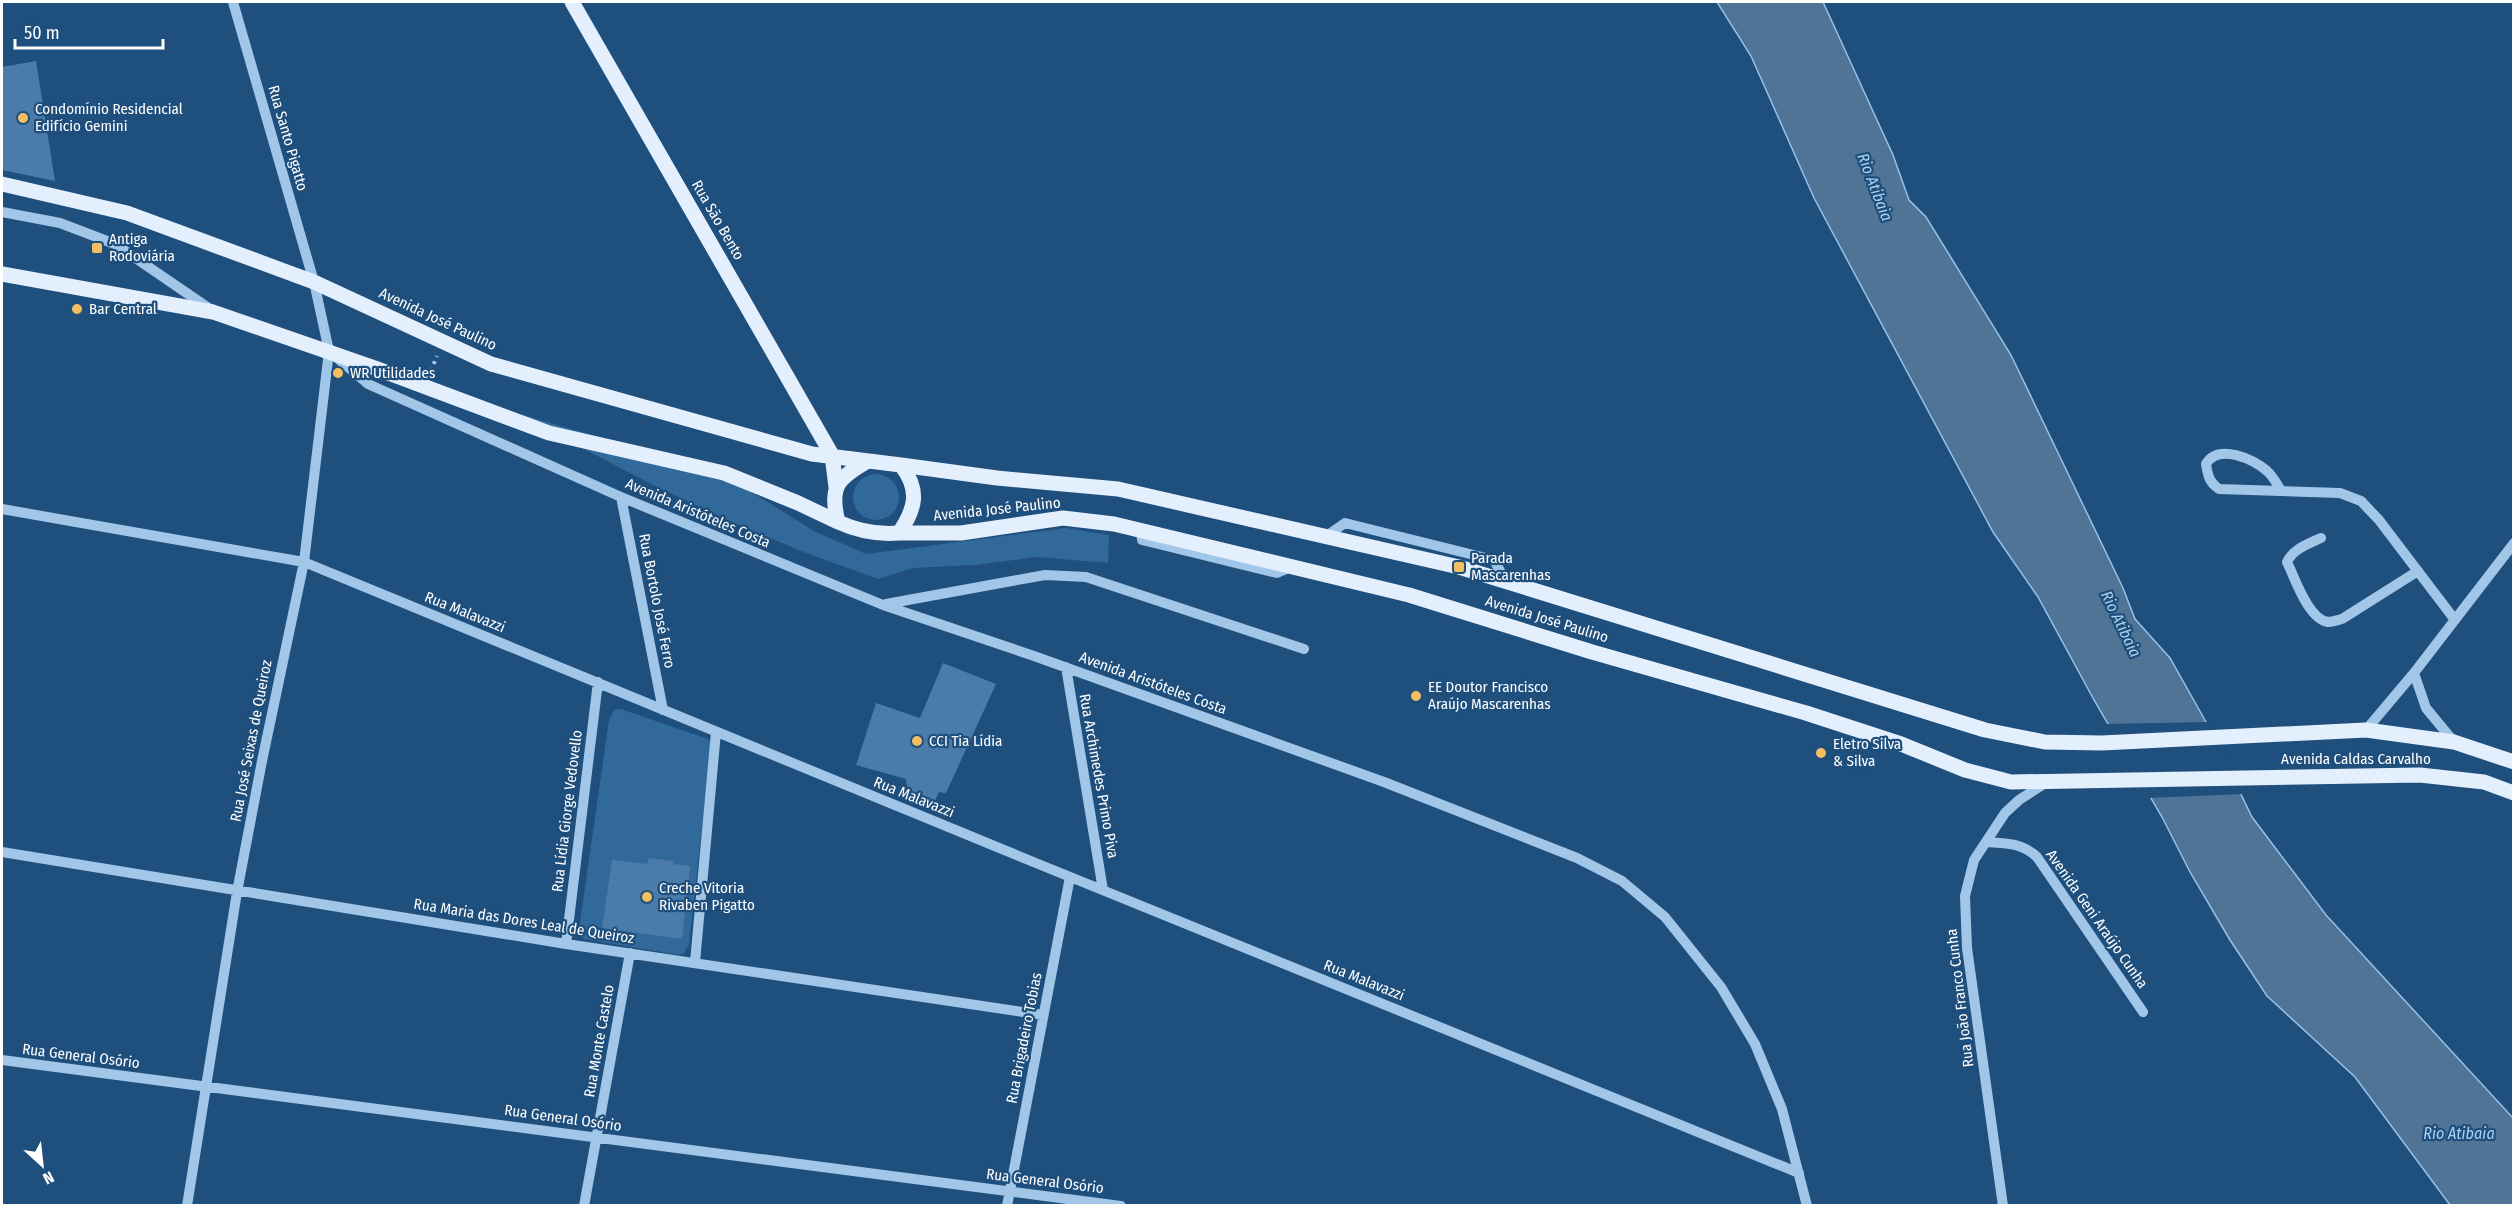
<svg xmlns="http://www.w3.org/2000/svg" width="2515" height="1207" font-family="'Fira Sans Condensed',sans-serif">
  <style>
    .green { fill: #31699b }
    .water { fill: #507496; stroke: #95c2e9; stroke-width: 1.5 }
    .pier { fill: #1f4f7d }
    .building { fill: #4b7ba8 }
    .lines { fill: none; stroke-linecap: round; stroke-linejoin: round }
    .path { stroke: #a1c6e7; stroke-width: 4; stroke-dasharray: 3 4.5; stroke-linecap: butt }
    .minor { stroke: #a1c6e7; stroke-width: 10 }
    .major { stroke: #e3effd; stroke-width: 15 }
    .poi-dot { fill: #f5bf61; stroke: #1f4f7d; stroke-width: 2 }
    .labels { text-anchor: middle; dominant-baseline: central; stroke-width: 4.5; stroke-linejoin: round; paint-order: stroke }
    .poi-label { font-size: 15px; fill: #fff; stroke: #1f4f7d; text-anchor: start }
    .street-label { font-size: 15px; fill: #fff; stroke: #1f4f7d }
    .water-label { font-size: 16px; font-style: italic; fill: #acd0ef; stroke: #1f4f7d }
  </style>
  <rect width="100%" height="100%" fill="#1f4f7d"/>
  <path class="green" d="M513,412l179,52 61,29 61,38 52,23 200,-26 43,7 -1,28 -71,-6 -62,8 -62,3 -35,11 -77,-28 -67,-28 -81,-38z
    M853 497a23 23 0 1 1 46 0a23 23 0 1 1-46 0Z
    M621,709l87,30 3,5 -22,201 -5,8 -5,2 -95,-16 -4,-3v-14l29,-202 5,-10z"/>
  <path class="water" d="M1717,2h106l70,153 16,45 17,17 85,138 112,233 12,31 35,39 36,64 46,95 74,98 187,203v87h-63l-95,-128 -88,-81 -37,-56 -40,-68 -28,-55 -68,-117 -56,-103 -45,-65 -179,-334 -63,-142z"/>
  <path class="pier" d="M2210,722l35,72 -97,4 -44,-74z"/>
  <path class="building" d="M36,61l19,120 -53,-11v-103z
    M943,663l53,21 -50,109 -7,-1 -6,13 -25,-10 -2,-16 -50,-14 20,-62 44,15z
    M649,858l24,3v3l17,2 -8,73 -80,-11 10,-68 35,4z"/>
  <g class="lines">
    <path class="path" d="M431,371l6,-15"/>
    <path class="minor" d="M2,212l58,11 55,21 95,65
      M337,358l31,26 253,113 262,108 151,51 350,126 193,76 45,23 43,36 56,70 34,57 27,65 25,97
      M2281,491c-4,-7 -8,-15 -14,-20 -13,-12 -49,-28 -61,-7 2,12 3,18 13,25l121,4 21,8 18,19 76,100
      M621,497l42,213
      M2,509l302,53 722,297 773,314
      M1141,531l1,9 135,33 14,-6
      M1325,537l20,-14 149,37 12,22
      M2321,538c-13,6 -28,11 -34,24 8,16 21,57 41,60 4,0 10,-2 14,-3l76,-48
      M886,604l159,-29 41,2 218,72
      M1066,667l37,223
      M2414,673l12,35 28,34
      M2366,730l48,-57 100,-130
      M1986,842c20,1 36,1 51,15l106,155
      M2,852l564,92 477,71
      M566,944l32,-262
      M695,962l21,-230
      M2,1060l1119,146
      M187,1206l50,-314 25,-131 42,-199 25,-211 -15,-69 -81,-280
      M584,1206l46,-253
      M1007,1206l63,-329
      M2003,1206l-36,-258 -2,-52 9,-36 31,-47 14,-13 28,-18"/>
    <path class="major" d="M572,2l260,453 4,32
      M2,184l125,29 187,69 177,82 321,90 89,11c19,25 15,43 -2,68 -22,2 -41,-2 -61,-11 -9,-36 0,-44 30,-61
      M2,274l211,38 162,56 174,65 175,40 74,30 40,19
      M901,465l96,13 121,11 341,78 526,163 60,12 57,1 264,-13 88,12 60,20
      M899,533h62l102,-15 51,6 295,71 183,57 214,61 95,31 64,26 46,12 409,-7 64,7 30,11"/>
  </g>
  <g class="poi-dot">
    <circle cx="23" cy="118" r="6"/>
    <rect x="91" y="242" width="12" height="12" rx="3"/>
    <circle cx="77" cy="309" r="6"/>
    <circle cx="338" cy="373" r="6"/>
    <rect x="1453" y="561" width="12" height="12" rx="3"/>
    <circle cx="1416" cy="696" r="6"/>
    <circle cx="917" cy="741" r="6"/>
    <circle cx="1821" cy="753" r="6"/>
    <circle cx="647" cy="897" r="6"/>
  </g>
  <g class="labels">
    <g class="poi-label">
      <text x="35" y="109">Condomínio Residencial<tspan x="35" dy="17">Edifício Gemini</tspan></text>
      <text x="109" y="239">Antiga<tspan x="109" dy="17">Rodoviária</tspan></text>
      <text x="89" y="309">Bar Central</text>
      <text x="350" y="373">WR Utilidades</text>
      <text x="1471" y="558">Parada<tspan x="1471" dy="17">Mascarenhas</tspan></text>
      <text x="1428" y="687">EE Doutor Francisco<tspan x="1428" dy="17">Araújo Mascarenhas</tspan></text>
      <text x="929" y="741">CCI Tia Lídia</text>
      <text x="1833" y="744">Eletro Silva<tspan x="1833" dy="17">&amp; Silva</tspan></text>
      <text x="659" y="888">Creche Vitoria<tspan x="659" dy="17">Rivaben Pigatto</tspan></text>
    </g>
    <g class="street-label">
      <text transform="translate(288 138) rotate(74)">Rua Santo Pigatto</text>
      <text transform="translate(718 220) rotate(60)">Rua São Bento</text>
      <text transform="translate(438 319) rotate(25)">Avenida José Paulino</text>
      <text transform="translate(997 509) rotate(-6)">Avenida José Paulino</text>
      <text transform="translate(698 513) rotate(23)">Avenida Aristóteles Costa</text>
      <text transform="translate(657 601) rotate(79)">Rua Bortolo José Ferro</text>
      <text transform="translate(465 612) rotate(22)">Rua Malavazzi</text>
      <text transform="translate(1547 619) rotate(17)">Avenida José Paulino</text>
      <text transform="translate(1153 683) rotate(20)">Avenida Aristóteles Costa</text>
      <text transform="translate(251 741) rotate(-79)">Rua José Seixas de Queiroz</text>
      <text x="2356" y="759">Avenida Caldas Carvalho</text>
      <text transform="translate(1099 776) rotate(80)">Rua Archimedes Primo Piva</text>
      <text transform="translate(914 797) rotate(22)">Rua Malavazzi</text>
      <text transform="translate(567 811) rotate(-83)">Rua Lídia Giorge Vedovello</text>
      <text transform="translate(2097 919) rotate(55)">Avenida Geni Araújo Cunha</text>
      <text transform="translate(524 921) rotate(9)">Rua Maria das Dores Leal de Queiroz</text>
      <text transform="translate(1364 980) rotate(22)">Rua Malavazzi</text>
      <text transform="translate(1960 998) rotate(-97)">Rua João Franco Cunha</text>
      <text transform="translate(1024 1038) rotate(-79)">Rua Brigadeiro Tobias</text>
      <text transform="translate(599 1041) rotate(-80)">Rua Monte Castelo</text>
      <text transform="translate(81 1056) rotate(7)">Rua General Osório</text>
      <text transform="translate(563 1118) rotate(8)">Rua General Osório</text>
      <text transform="translate(1045 1181) rotate(7)">Rua General Osório</text>
    </g>
    <g class="water-label">
      <text transform="translate(1875 187) rotate(69)">Rio Atibaia</text>
      <text transform="translate(2121 624) rotate(64)">Rio Atibaia</text>
      <text x="2459" y="1133">Rio Atibaia</text>
    </g>
  </g>
  <rect width="2515" height="1207" fill="none" stroke="#ffffff" stroke-width="6"/>
  <g transform="translate(42 1165) rotate(153)" stroke="#1f4f7d" stroke-width="4.5" paint-order="stroke">
  <path d="M0-4.5L10 22L0 15L-10 22Z" fill="#ffffff"/>
  <text y="-9" font-size="16" font-weight="bold" text-anchor="middle" fill="#ffffff">N</text>
  </g>
  <path d="M15 39v9h148v-9" fill="none" stroke="#ffffff" stroke-width="3"/>
  <text x="24" y="39" font-size="18" fill="#ffffff" stroke="#1f4f7d" stroke-width="4.5" paint-order="stroke">50 m</text>
</svg>
